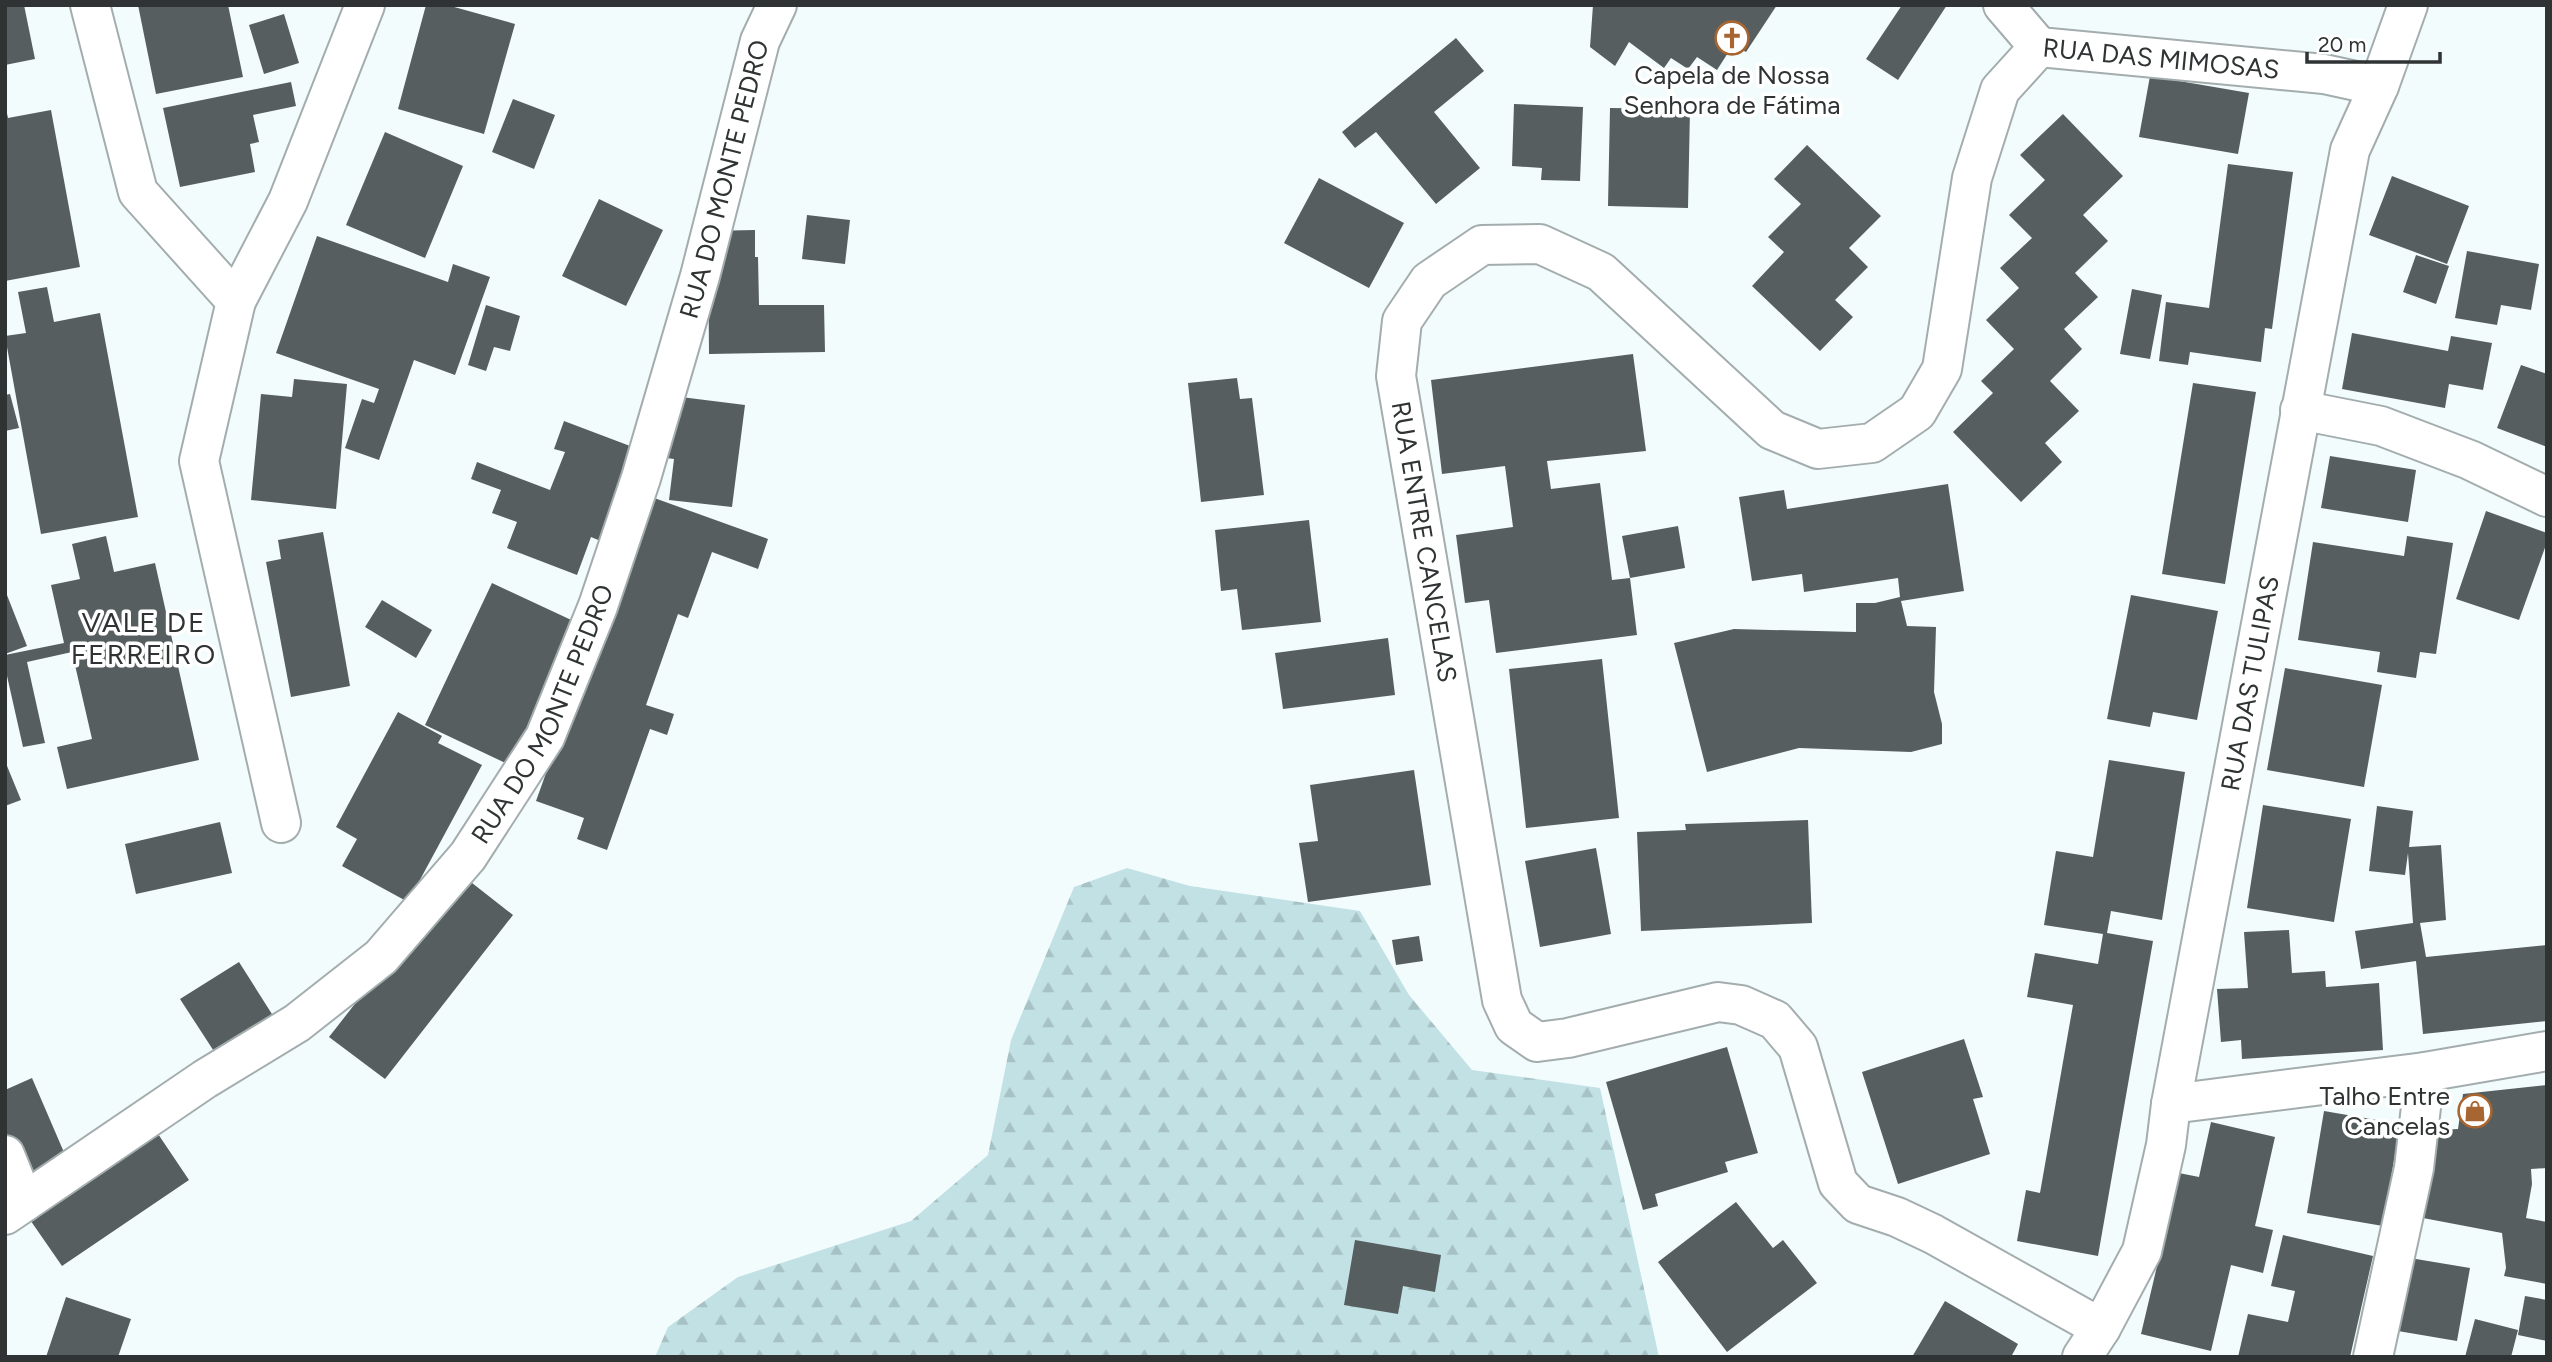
<svg xmlns="http://www.w3.org/2000/svg" width="2552" height="1362" font-family="Figtree,sans-serif">
  <style>
    .forest { fill: url(#forest-firs) }
    .building { fill: #565e5f }
    .lines { fill: none; stroke-linecap: round; stroke-linejoin: round }
    .street-casing { stroke: #a4adae; stroke-width: 42 }
    .street { stroke: #fff; stroke-width: 38 }
    .labels { text-anchor: middle; dominant-baseline: central; stroke-width: 7; stroke-linejoin: round; paint-order: stroke }
    .street-label { font-size: 26px; fill: #2f3333; stroke: #fff }
    .poi-label { font-size: 26px; fill: #2f3333; stroke: #fff }
    .neighbourhood-label { font-size: 28px; letter-spacing: 2px; fill: #2f3333; stroke: #fff }
  </style>
  <defs>
    <pattern id="forest-firs" width="22" height="20" patternUnits="userSpaceOnUse" patternTransform="scale(1.75)"><rect width="22" height="20" fill="#c2e1e5"/><path d="M5 1l3.5 6h-7zM16 11l3.5 6h-7z" fill="#a7c2c5"/></pattern>
  </defs>
  <rect width="100%" height="100%" fill="#f3fcfd"/>
  <path class="forest" d="M1127,868l63,18 170,25 49,84 63,75 128,18 59,269h-1004l13,-30 70,-50 173,-56 77,-66 23,-115 63,-153z"/>
  <path class="building" d="M5,5h19l11,54 -30,6z
    M138,5h90l15,72 -87,17z
    M426,5h21l68,19 -31,110 -86,-25z
    M1593,5h184l-31,47 -13,-7 -16,25 -20,-13 -9,12 -17,-11 -7,10 -35,-26 -14,24 -25,-19z
    M1902,5h45l-49,75 -32,-21z
    M284,14l15,49 -35,11 -15,-49z
    M1456,38l28,33 -50,41 46,56 -44,36 -60,-72 -21,16 -13,-16z
    M2150,76l99,17 -11,61 -99,-17z
    M291,82l5,24 -43,9 6,27 -9,2 5,28 -75,15 -17,-79z
    M513,99l42,16 -21,54 -42,-17z
    M1514,104l69,3 -3,74 -39,-1 1,-12 -30,-2z
    M1610,108l80,1 -2,99 -80,-2z
    M6,109l2,9 43,-8 29,157 -75,14z
    M2063,114l60,62 -40,39 25,26 -33,32 23,24 -34,32 18,20 -32,32 29,30 -34,32 17,19 -41,40 -68,-70 40,-39 -12,-12 33,-32 -28,-29 33,-32 -19,-20 32,-30 -23,-23 36,-35 -25,-25z
    M385,132l78,34 -38,92 -79,-33z
    M1807,145l74,71 -32,32 19,19 -33,33 18,17 -33,34 -68,-65 32,-34 -16,-15 33,-33 -27,-25z
    M2228,164l65,8 -21,157 -7,-1 -4,34 -71,-10 -2,13 -29,-4 7,-59 43,6z
    M2392,176l77,30 -22,58 -78,-29z
    M1319,178l85,45 -35,65 -85,-45z
    M599,199l64,31 -37,76 -64,-30z
    M807,215l43,5 -5,44 -43,-5z
    M755,230v27h3l1,48h65l1,47 -116,2 -1,-123z
    M317,236l131,46 5,-18 37,13 -35,98 -41,-15 -35,100 -34,-12 17,-49 12,4 5,-14 -103,-36z
    M2467,251l72,13 -8,46 -30,-5 -4,20 -42,-7z
    M2416,255l33,11 -13,38 -33,-12z
    M47,287l7,35 46,-9 38,204 -97,17 -36,-198 21,-3 -8,-41z
    M2132,289l30,6 -12,64 -30,-5z
    M486,305l34,11 -10,35 -16,-4 -8,24 -18,-6z
    M2352,333l96,18 3,-15 41,7 -9,47 -34,-6 -4,24 -103,-19z
    M1633,354l13,97 -99,10 4,28 49,-6 12,97 18,-2 7,57 -141,18 -7,-53 -24,3 -9,-68 57,-8 -8,-61 -63,8 -11,-94z
    M2521,365l26,9v73l-50,-19z
    M1237,378l3,21 12,-1 12,97 -63,7 -13,-119z
    M294,379l53,5 -11,125 -85,-9 10,-106 31,3z
    M2193,383l63,9 -31,192 -63,-10z
    M10,394l9,34 -14,3v-36z
    M665,395l80,10 -13,102 -63,-7 5,-41 -16,-2z
    M564,421l74,28 -35,93 -12,-5 -14,38 -70,-27 10,-26 -25,-9 9,-23 -30,-11 6,-17 73,28 15,-38 -11,-3z
    M2330,456l86,14 -8,52 -87,-14z
    M1948,484l16,107 -63,10 6,25 29,1 -2,65 8,32v20l-31,8 -112,-4 -92,24 -33,-129 60,-14 122,3v-29h19l25,-6 -2,-19 -94,14 -2,-18 -50,7 -13,-84 45,-7 3,19z
    M646,495l122,44 -10,30 -46,-17 -24,66 -10,-4 -32,91 28,9 -7,21 -17,-6 -43,121 -30,-11 7,-21 -48,-17z
    M2486,511l61,22v9l-28,78 -63,-21z
    M1309,520l12,102 -79,8 -5,-41 -16,2 -6,-61z
    M1678,526l7,42 -55,10 -8,-42z
    M323,532l27,154 -59,11 -25,-135 15,-3 -3,-19z
    M106,536l8,36 41,-9 44,197 -132,29 -10,-42 35,-8 -20,-87 -45,10 18,81 -22,4 -18,-80v-12l59,-12 -13,-58 29,-6 -8,-35z
    M2407,536l46,7 -17,111 -16,-2 -4,26 -39,-6 3,-20 -82,-12 15,-98 91,14z
    M492,583l90,42 -66,143 -91,-43z
    M5,590l22,56 -22,8z
    M2131,595l87,16 -21,109 -44,-8 -3,15 -43,-8z
    M382,600l50,30 -16,28 -51,-31z
    M1388,638l7,57 -112,14 -8,-56z
    M1602,659l17,159 -93,10 -17,-159z
    M2285,668l97,17 -18,102 -97,-17z
    M398,712l44,24 -4,7 44,22 -74,137 -66,-36 15,-27 -21,-12z
    M2109,760l76,12 -23,148 -51,-9 -4,22 46,8 -55,315 -81,-15 9,-51 14,3 33,-188 -46,-8 8,-44 63,11 5,-30 -59,-9 12,-74 37,6z
    M5,761l16,39 -16,6z
    M1414,770l17,115 -123,17 -9,-59 19,-2 -8,-56z
    M2263,805l88,14 -17,103 -87,-14z
    M2377,806l36,5 -4,36 32,-2 5,75 -26,3 6,34 121,-12v76l-124,13 -7,-73 -55,8 -6,-38 58,-8 -5,-70 -3,22 -36,-4z
    M1808,820l4,103 -171,8 -4,-99 49,-2 -1,-6z
    M220,822l12,51 -96,21 -11,-50z
    M1596,848l15,86 -71,13 -15,-86z
    M458,872l55,43 -128,164 -56,-42z
    M2289,930l3,43 33,-2 1,16 53,-4 4,67 -141,9 -1,-19 -20,2 -4,-53 31,-1 -4,-56z
    M1419,936l4,25 -27,4 -4,-25z
    M239,962l38,60 -58,37 -39,-60z
    M1964,1039l19,58 -10,2 17,55 -92,30 -36,-112z
    M1727,1047l31,106 -33,9 3,10 -73,22 3,12 -15,4 -37,-128z
    M32,1078l34,79 -41,18 -20,-44v-41z
    M2547,1085v83l-16,1 1,15 -6,34 21,4v62l-43,-8 2,-8 -4,-35 -79,-15 16,-88 19,-1 5,-35z
    M2324,1111l76,13 -17,102 -76,-13z
    M2211,1122l64,15 -20,89 18,4 -10,43 -32,-8 -20,86 -70,-17 38,-161 20,4z
    M154,1128l35,52 -127,86 -36,-52z
    M1736,1202l37,46 10,-8 34,43 -90,69 -69,-90z
    M2283,1235l90,21 -23,101h-112l10,-43 40,8 7,-31 -24,-5z
    M1355,1240l86,15 -6,37 -32,-6 -5,28 -54,-9z
    M2410,1258l60,10 -13,73 -59,-10z
    M2525,1296l22,4v41l-29,-6z
    M66,1297l65,22 -13,38h-72z
    M1945,1301l73,43 -7,13h-99z
    M2475,1319l43,11 -7,27h-46z"/>
  <g class="lines">
    <defs>
      <g id="street">
        <path d="M90,5l48,187 98,109 -37,160 82,362"/>
        <path id="s1" d="M2003,5l36,42 285,27 55,12"/>
        <path id="s2" d="M2039,47l-39,43 -28,88 -30,191 -25,43 -45,31 -54,6 -46,-19 -171,-158 -61,-28 -58,1 -53,36 -27,40 -6,55 106,624 12,26 23,16 31,-4 150,-36 23,3 34,15 23,27 40,136 20,21 39,13 36,17 168,94"/>
        <path d="M236,301l52,-100 77,-196"/>
        <path d="M2300,410l81,16 89,34 77,37"/>
        <path d="M2171,1104l254,-32 122,-21"/>
        <path d="M5,1155l19,47"/>
        <path id="s3" d="M5,1215l200,-136 92,-56 84,-66 87,-101 77,-119 53,-131 43,-128 59,-202 60,-235 17,-36"/>
        <path id="s4" d="M2082,1357l19,-29 41,-77 24,-106 5,-41 179,-954 29,-64 29,-81"/>
        <path d="M2373,1357l41,-189 11,-96"/>
      </g>
    </defs>
    <use href="#street" class="street-casing"/>
    <use href="#street" class="street"/>
  </g>
  <defs>
    <symbol id="church-ring" viewBox="-11 -11 22 22"><circle r="9.5" fill="#fff" stroke="#a76531" stroke-width="1.5"/><path d="M-1.2-6h2.4v3.5h3.3v2.4h-3.3V6h-2.4V-.1h-3.3v-2.4h3.3Z" fill="#a76531"/></symbol>
    <symbol id="shop-ring" viewBox="-11 -11 22 22"><circle r="9.5" fill="#fff" stroke="#a76531" stroke-width="1.5"/><path d="M-5-2.5h2.3a2.7 3.5 0 0 1 5.4 0H5L5.5 6h-11ZM-1.5-2.5h3a1.5 2.3 0 0 0-3 0Z" fill="#a76531"/></symbol>
  </defs>
  <g fill-rule="evenodd">
    <use href="#church-ring" x="1713" y="19" width="38" height="38"/>
    <use href="#shop-ring" x="2456" y="1092" width="38" height="38"/>
  </g>
  <g class="labels">
    <g class="street-label">
      <text stroke="none"><textPath href="#s1" startOffset="178">RUA DAS MIMOSAS</textPath></text>
      <text stroke="none"><textPath href="#s3" startOffset="1318">RUA DO MONTE PEDRO</textPath></text>
      <text stroke="none"><textPath href="#s2" startOffset="1246">RUA ENTRE CANCELAS</textPath></text>
      <text stroke="none"><textPath href="#s4" startOffset="700">RUA DAS TULIPAS</textPath></text>
      <text stroke="none"><textPath href="#s3" startOffset="751">RUA DO MONTE PEDRO</textPath></text>
    </g>
    <g class="poi-label">
      <text x="1732" y="75">Capela de Nossa<tspan x="1732" dy="30">Senhora de Fátima</tspan></text>
      <text x="2450" y="1096" text-anchor="end">Talho Entre<tspan x="2450" dy="30">Cancelas</tspan></text>
    </g>
    <g class="neighbourhood-label">
      <text x="144" y="622">VALE DE<tspan x="144" dy="32">FERREIRO</tspan></text>
    </g>
  </g>
  <rect width="2552" height="1362" fill="none" stroke="#2f3333" stroke-width="14"/>
  <path d="M2307 52v10h133v-10" fill="none" stroke="#2f3333" stroke-width="3.5"/>
  <text x="2318" y="52" font-size="21" fill="#2f3333" stroke="#ffffff" stroke-width="5" paint-order="stroke">20 m</text>
</svg>
